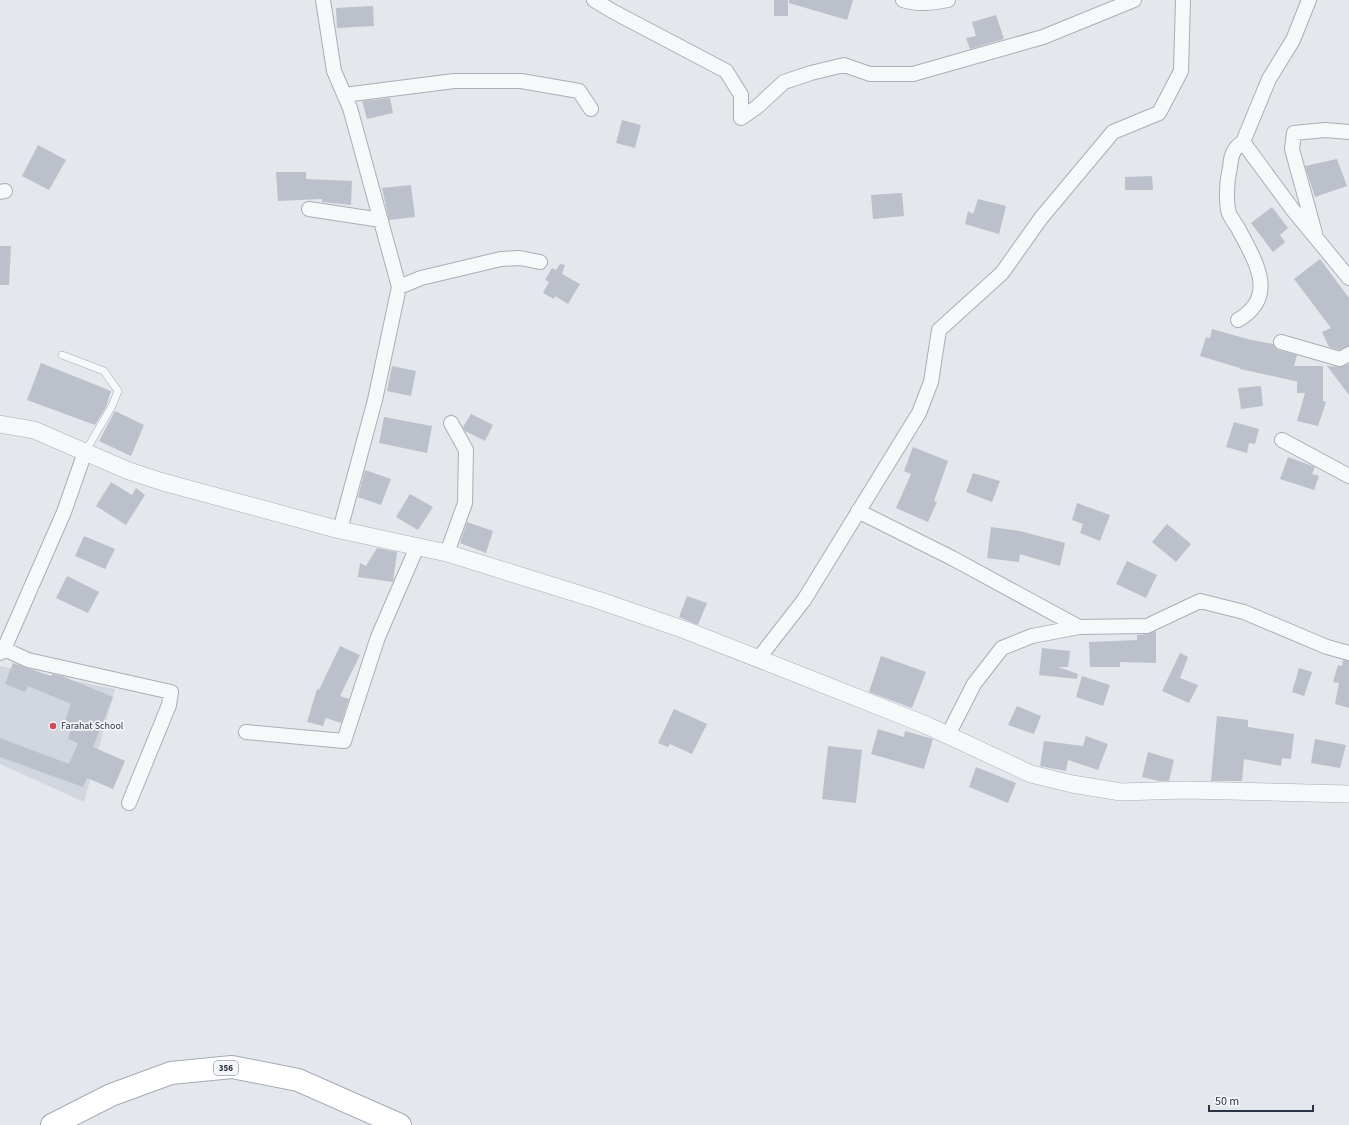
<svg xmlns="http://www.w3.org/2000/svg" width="1349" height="1125" font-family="'Source Sans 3',sans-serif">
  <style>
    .built { fill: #d2d6de }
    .building { fill: #bbc0ca }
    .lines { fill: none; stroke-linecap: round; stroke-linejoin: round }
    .service-casing { stroke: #a9aeb7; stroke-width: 8 }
    .minor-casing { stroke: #a9aeb7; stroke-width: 16 }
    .tertiary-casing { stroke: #a9aeb7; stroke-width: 18 }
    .primary-casing { stroke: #a3abb8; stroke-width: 24 }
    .service { stroke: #f7f8fa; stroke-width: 7 }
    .minor { stroke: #f7f8fa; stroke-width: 14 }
    .tertiary { stroke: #f7f8fa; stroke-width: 17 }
    .primary { stroke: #fff; stroke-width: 22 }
    .poi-dot { fill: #d1495b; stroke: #f4f6f9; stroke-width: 1.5 }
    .labels { text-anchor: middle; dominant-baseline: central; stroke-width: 3.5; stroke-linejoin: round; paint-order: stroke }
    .shield { fill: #f4f6f9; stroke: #676e7b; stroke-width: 1 }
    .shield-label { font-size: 9px; font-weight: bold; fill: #2b3445 }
    .poi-label { font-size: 10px; fill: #2b3445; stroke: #f4f6f9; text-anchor: start }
  </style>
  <rect width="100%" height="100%" fill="#e4e7ec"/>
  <path class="built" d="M0,666l115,23 -31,113 -84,-38z"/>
  <path class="building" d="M774,0h14v16h-14z
    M789,0h64l-6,20 -58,-17z
    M373,6l1,20 -37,2 -1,-20z
    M996,15l8,24 -34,10 -4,-11 10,-2 -4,-14z
    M390,98l3,15 -26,6 -5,-18z
    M622,120l19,5 -6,23 -19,-5z
    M38,145l28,15 -17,30 -27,-14z
    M1337,159l10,27 -32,11 -10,-31z
    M276,172h30v7l46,2 -1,24 -29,-3v-3l-44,2z
    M1152,176l1,14h-28v-13z
    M411,185l4,32 -26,3 -7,-32z
    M902,193l2,23 -31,3 -2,-24z
    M978,199l28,7 -7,28 -34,-10 3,-13 5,3z
    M1272,207l16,21 -8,7 5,7 -12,10 -22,-29z
    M0,246h11l-2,39h-9z
    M1320,259l29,39v48l-10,4 -10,-3 -7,-15 9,-4 -37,-49z
    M560,264l5,1 -3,9 18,10 -12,20 -13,-8 -1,3 -11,-6 6,-11 -4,-2 7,-12 4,2z
    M1212,329l39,11 22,4 5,6 19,5 -3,11h29v35l3,1 -8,24 -21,-5 8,-28h-8v-11h2l-59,-13v-1l-40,-12 6,-19 4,1z
    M41,363l70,28 -5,16 -11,18 -68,-25z
    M1349,364v31l-22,-29 14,1z
    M392,366l24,5 -5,25 -24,-5z
    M1261,386l2,20 -22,3 -3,-21z
    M115,411l29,14 -13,31 -32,-15z
    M471,414l22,11 -8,16 -20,-10 -2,-4z
    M384,417l48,9 -5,27 -48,-10z
    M1234,422l25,7 -4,15 -6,-1 -2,10 -21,-6z
    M913,447l35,14 -14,40 3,1 -9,20 -32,-14 15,-34 -7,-3z
    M1288,457l27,10 -3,7 7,2 -5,14 -34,-11z
    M365,470l26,9 -10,26 -23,-8z
    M973,473l27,8 -8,21 -26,-10z
    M111,482l21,13 4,-7 9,7 -19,30 -30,-19z
    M410,494l23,13 -15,23 -22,-13z
    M1077,503l33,12 -10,26 -20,-8 3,-9 -11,-4z
    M467,522l26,9 -7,22 -26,-10z
    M1167,524l24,20 -15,18 -24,-20z
    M991,527l29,4 45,12 -5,23 -40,-12 -1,8 -32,-4z
    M84,536l31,13 -10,20 -30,-13z
    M377,548l20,4 -4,30 -35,-5 2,-14 6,3z
    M1127,561l30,14 -11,23 -30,-14z
    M67,576l32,16 -11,21 -32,-15z
    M687,596l20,7 -9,22 -19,-8z
    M1156,631v32l-36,-1v5h-30l-1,-25 48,-2v-5l10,-1z
    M340,646l20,9 -20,41 9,3 -8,24 -15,-5 -3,8 -16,-4 10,-33 2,1z
    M1042,648l28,3 -2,16h-10l20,7 -1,5 -38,-4z
    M1180,653l8,4 -8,21 18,7 -9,18 -27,-12z
    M881,656l45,16 -14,36 -43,-16z
    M1343,660l6,1v47l-14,-4 4,-21 -6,-1 5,-17 4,1z
    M13,663l38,13 1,-2 10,2 51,21 -20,50 32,14 -12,28 -26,-11 -4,9 -83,-30v-19l69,26 9,-21 -10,-4 5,-15 -8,-4 6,-16 -43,-18 -3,6 -20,-8z
    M1299,668l13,4 -8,24 -12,-4z
    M1082,676l28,9 -7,21 -27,-9z
    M1017,706l24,10 -7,18 -26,-9z
    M674,709l33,15 -15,30 -22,-10 -2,3 -10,-4z
    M1217,716l31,4v7l46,7 -3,25 -9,-1 -1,8 -37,-7 -2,22h-31z
    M878,729l26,8 1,-6 28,8 -9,30 -53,-15z
    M1086,736l22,8 -10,26 -30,-10 -2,11 -26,-5 4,-25 39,5z
    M1315,739l31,6 -6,23 -29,-5z
    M828,746l34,4 -6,53 -34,-4z
    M1148,752l26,8 -5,21h-10l-17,-4z
    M976,767l40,16 -8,20 -39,-16z"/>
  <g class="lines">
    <defs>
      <path id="service" d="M62,355l42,16 14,20 -6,15 -27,46"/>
      <path id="minor" d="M323,0l11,71 16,37 49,179 -24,113 -35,130
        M594,0l20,12 112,59 15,24v23l16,-11 27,-25 27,-9 33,-8 26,9h43l130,-37 91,-37
        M903,0c15,5 29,3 45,0
        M1309,0l-16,40 -24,39 -26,63 50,68 56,68
        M344,95l110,-14h67l58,10 12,18
        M0,192l5,-1
        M309,209l72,11
        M1315,233l-23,-84 2,-16 31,-3 24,2
        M399,287l22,-9 80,-19 19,-1 20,4
        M1238,320c41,-24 17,-59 0,-92 -3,-5 -9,-12 -10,-18 -2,-14 -1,-30 2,-43 1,-11 3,-19 13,-25
        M1281,342l59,17 9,-5
        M1282,440l67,36
        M858,511l94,47 127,69
        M447,553l18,-50 1,-53 -15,-27
        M4,649l24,11 143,32 -2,13 -40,98
        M0,653l4,-4 60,-137 21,-60
        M758,659l46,-59 115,-187 12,-31 8,-52 63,-57 39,-55 72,-86 46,-19 22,-42 2,-71
        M246,732l98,9 34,-104 39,-90
        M948,735l26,-51 28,-36 30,-12 47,-9 68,-1 53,-25 44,11 83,35 22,6"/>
      <path id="tertiary" d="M0,424l34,6 95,41 34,11 177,48 107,23 151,47 87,30 125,49 116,46 105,49 41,10 49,8 64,-2 164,4"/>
      <path id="primary" d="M52,1125l59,-30 60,-22 61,-6 66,13 102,45"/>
    </defs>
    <use href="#service" class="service-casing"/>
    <use href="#minor" class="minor-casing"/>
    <use href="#tertiary" class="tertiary-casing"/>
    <use href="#primary" class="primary-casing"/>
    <use href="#service" class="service"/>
    <use href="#minor" class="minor"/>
    <use href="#tertiary" class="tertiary"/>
    <use href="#primary" class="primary"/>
  </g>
  <circle class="poi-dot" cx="53" cy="726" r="4"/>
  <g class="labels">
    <rect class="shield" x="214" y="1061" width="24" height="14" rx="3"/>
    <g class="shield-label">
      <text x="226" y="1068">356</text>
    </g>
    <g class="poi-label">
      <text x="61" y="726">Farahat School</text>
    </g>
  </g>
  <path d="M1209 1105v6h104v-6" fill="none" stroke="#2b3445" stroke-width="2"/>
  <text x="1215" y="1105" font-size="12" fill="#2b3445" stroke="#f4f6f9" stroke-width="3" paint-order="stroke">50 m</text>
</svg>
